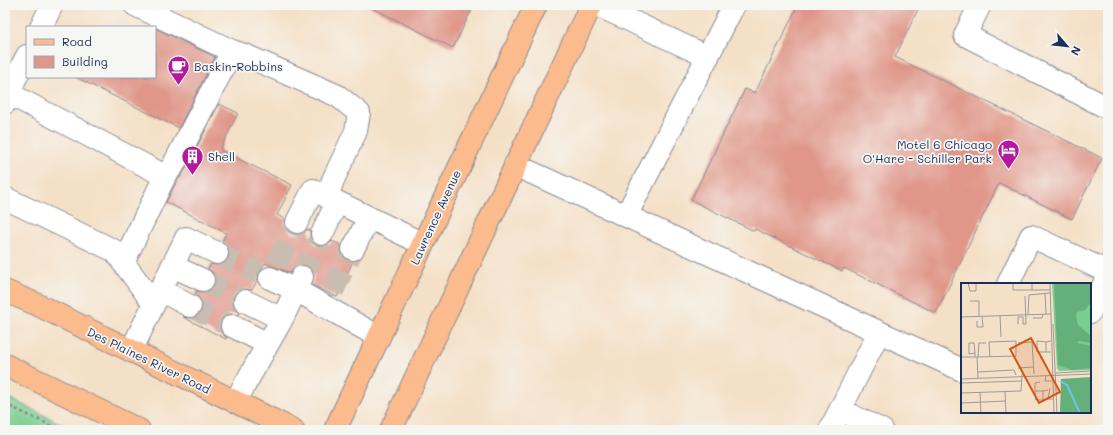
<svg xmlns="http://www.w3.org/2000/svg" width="1113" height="435" font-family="Mali,sans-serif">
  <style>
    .green { fill: #7acd90; stroke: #4a7e77 }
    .building { fill: #e09689 }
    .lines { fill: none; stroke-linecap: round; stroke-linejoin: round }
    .minor-tunnel { stroke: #c9bdb1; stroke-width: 22; stroke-dasharray: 22 11; stroke-linecap: butt }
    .minor-casing { stroke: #888892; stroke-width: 24 }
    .major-casing { stroke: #888892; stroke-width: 24 }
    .path { stroke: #888892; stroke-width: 2.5; stroke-dasharray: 3 3; stroke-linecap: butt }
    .minor { stroke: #fff; stroke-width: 22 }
    .major { stroke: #fbbb8d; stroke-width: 22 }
    .labels { text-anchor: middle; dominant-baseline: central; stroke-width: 3.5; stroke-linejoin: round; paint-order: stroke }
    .poi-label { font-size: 12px; fill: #1b2f5e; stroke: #f6f6f2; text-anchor: start }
    .street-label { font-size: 12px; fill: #1b2f5e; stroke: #f6f6f2 }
    .inset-river { fill: none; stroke: #6ec3eb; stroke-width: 2 }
    .inset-road { fill: none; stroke: #9d999c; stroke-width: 1 }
    .view { fill: #d45514; fill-opacity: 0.15; stroke: #d45514; stroke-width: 2 }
    .inset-edge { fill: none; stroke: #1b2f5e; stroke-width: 2 }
  </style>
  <rect width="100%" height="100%" fill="#f6f6f2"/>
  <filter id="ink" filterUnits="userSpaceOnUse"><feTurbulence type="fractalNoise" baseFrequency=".025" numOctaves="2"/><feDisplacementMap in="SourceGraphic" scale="8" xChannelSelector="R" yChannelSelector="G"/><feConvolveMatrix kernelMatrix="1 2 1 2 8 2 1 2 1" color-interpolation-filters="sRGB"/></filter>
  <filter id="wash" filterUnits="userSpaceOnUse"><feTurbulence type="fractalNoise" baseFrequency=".012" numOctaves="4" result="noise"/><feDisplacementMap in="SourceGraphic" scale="16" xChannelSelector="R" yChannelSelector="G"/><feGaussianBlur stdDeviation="0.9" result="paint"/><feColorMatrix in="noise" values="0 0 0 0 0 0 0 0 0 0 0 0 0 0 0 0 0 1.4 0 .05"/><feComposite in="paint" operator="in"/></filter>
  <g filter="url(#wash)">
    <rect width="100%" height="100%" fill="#f4e0c6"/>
    <path class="green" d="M5,396l69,34h-69z"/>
    <g id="blocks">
      <path class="building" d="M366,5h108l-21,43z
        M798,5h122l-25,52 207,101 -30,61 -73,-36 -63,130 -92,-45 -2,3 -87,-42 -1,2 -63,-31 54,-111 10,4z
        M155,28l60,29 -36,71 -104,-51h80z
        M219,104l19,9 -18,37 72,35 -15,30 8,4v4l2,6 5,4 5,1 7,-1 3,-4 3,2v4l2,6 5,4 6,1 6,-2 3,-3 9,4v5l2,6 5,4 5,1 -16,36 -25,-12 2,-10 -2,-5 -4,-4 -7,-1 -6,2 -5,6 -25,-10 -6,9 -1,7 -6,11 -8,-1 -6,2 -4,4 -1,7 2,6 5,5 -1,2 -8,-1 -6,1 -4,5 -1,7 2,6 5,5 -1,1 -43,-22 8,1 6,-2 4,-4 1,-7 -1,-5 -6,-6 2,-3 7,1 6,-2 4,-5 1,-7 -2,-6 -5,-3 3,-5 7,1 6,-1 4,-5 1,-7 -1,-6 -6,-4 4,-9 -60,-31 10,-19 8,-11z"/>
    </g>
  </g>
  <g filter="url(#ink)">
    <use href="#blocks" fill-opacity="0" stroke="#888892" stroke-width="1"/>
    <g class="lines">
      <path class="minor-tunnel" d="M217,253l42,20
        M277,264l20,-42
        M302,276l20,-42
        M203,280l42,21
        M333,291l20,-42
        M190,306l42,20"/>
      <defs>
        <path id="minor" d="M135,5l97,46
          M597,5l111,52
          M980,5l-15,30 143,73
          M41,27l11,-22
          M8,93l19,-37
          M5,103l3,-10 157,83 -42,87
          M515,165l447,205
          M165,176l8,-10 59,-115 15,5 91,40 21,17 -3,18 -23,49 -6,17
          M5,198l110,53 38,52
          M626,216l108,-211
          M297,222l16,-32 110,54
          M322,234l15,-32
          M353,249l16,-31
          M172,266l31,14
          M270,278l26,12 6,-13
          M1008,284l23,-48 77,36
          M160,290l30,16
          M245,301l37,18
          M1090,312l18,-36
          M232,326l36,18
          M131,351l55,-113 31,15
          M235,402l47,-83 14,-29 83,47
          M840,410l39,-78
          M830,430l10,-20 42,20"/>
        <path id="major" d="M5,291l31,13 257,126
          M5,365l134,65
          M335,430l201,-425
          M391,430l200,-425"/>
      </defs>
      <use href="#minor" class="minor-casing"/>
      <use href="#major" class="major-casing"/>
      <path class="path" d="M5,404l55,26"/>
      <use href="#minor" class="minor"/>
      <use href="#major" class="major"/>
    </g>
  </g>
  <defs>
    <symbol id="cafe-pin" viewBox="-11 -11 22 30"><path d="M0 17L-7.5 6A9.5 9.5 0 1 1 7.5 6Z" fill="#b5179e" stroke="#f6f6f2"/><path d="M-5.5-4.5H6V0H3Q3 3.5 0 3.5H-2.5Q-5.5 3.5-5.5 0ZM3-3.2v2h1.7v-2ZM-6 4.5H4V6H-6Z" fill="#fff"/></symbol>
    <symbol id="hotel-pin" viewBox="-11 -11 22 30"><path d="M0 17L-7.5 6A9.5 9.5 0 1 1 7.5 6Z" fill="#b5179e" stroke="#f6f6f2"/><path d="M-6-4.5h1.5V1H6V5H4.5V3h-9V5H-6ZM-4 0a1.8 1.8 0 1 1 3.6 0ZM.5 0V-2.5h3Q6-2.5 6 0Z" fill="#fff"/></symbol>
    <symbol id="building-pin" viewBox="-11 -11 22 30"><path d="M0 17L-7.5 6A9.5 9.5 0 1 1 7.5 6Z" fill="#b5179e" stroke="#f6f6f2"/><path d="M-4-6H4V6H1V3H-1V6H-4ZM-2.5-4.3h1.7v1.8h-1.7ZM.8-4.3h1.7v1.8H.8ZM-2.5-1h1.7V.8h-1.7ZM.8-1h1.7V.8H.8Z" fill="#fff"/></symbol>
  </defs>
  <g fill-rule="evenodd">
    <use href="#cafe-pin" x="166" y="54" width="25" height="34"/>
    <use href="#hotel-pin" x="996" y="138" width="25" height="34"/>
    <use href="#building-pin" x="180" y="144" width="25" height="34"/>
  </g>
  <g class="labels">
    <g class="poi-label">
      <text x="194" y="66">Baskin-Robbins</text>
      <text x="992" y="144" text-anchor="end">Motel 6 Chicago<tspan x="992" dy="14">O'Hare - Schiller Park</tspan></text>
      <text x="208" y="156">Shell</text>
    </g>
    <g class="street-label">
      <text transform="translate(435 217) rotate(-65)">Lawrence Avenue</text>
      <text transform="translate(149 360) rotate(26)">Des Plaines River Road</text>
    </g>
  </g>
  <g transform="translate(961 283)">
    <rect width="130" height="130" fill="#f4e0c6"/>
    <path d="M91,0h39v87l-32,1 -2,-3z" fill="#7acd90"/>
    <path d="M93,0h37v19l-6,8 -8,2 -1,4 2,9 13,11v7l-12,-2 -2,2 14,3v22l-19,2 -14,-5zM130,94v36h-31l1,-34z" fill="#63b07a"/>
    <path class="inset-river" d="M99,98l7,4 13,28"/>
    <path class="inset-road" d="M7,0l2,8h6v-8M52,0v7h19M71,0v7h18M89,0l4,130M84,10l1,21M9,18h9v15M67,31l1,-19 21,-2M39,32l1,22M0,34l90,-3M72,35h9l1,-4M16,38v6h6l-1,-11M57,41v-7h5v7h3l-1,-28M92,41l4,89M90,58l-5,1v10h5M85,59l-9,-1v11h9M57,60l14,-1 2,32M14,70l-6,1v-11h5l1,10v4M0,74h17l38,-1v-15l-27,1 1,15M16,74l1,21M17,74l1,-14h7M57,85l15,-1M17,89l36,-2 2,5M95,90l35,-2M85,93l-1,5h7M0,96l130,-5M79,99l-5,1v8h8M0,100l61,-2M89,105l-2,11h5M44,108l1,22M74,108l1,9h7M19,109l1,21M0,110l60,-2 1,-17M87,116l-5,1v-9l5,-1M0,120l45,-2"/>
    <path class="view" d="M70,55l29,54 -21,11 -29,-54z"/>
    <rect width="130" height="130" class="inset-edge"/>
  </g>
  <rect width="1113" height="435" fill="none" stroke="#f6f6f2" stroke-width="20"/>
  <rect x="26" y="26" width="130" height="52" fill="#f6f6f2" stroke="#9ea6b7"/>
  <rect x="34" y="39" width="20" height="6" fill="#fbbb8d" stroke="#9ea6b7"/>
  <text x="62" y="46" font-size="12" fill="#1b2f5e">Road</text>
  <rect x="34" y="56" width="20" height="12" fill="#e09689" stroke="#9ea6b7"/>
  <text x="62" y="66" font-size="12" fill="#1b2f5e">Building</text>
  <g transform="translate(1067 46) rotate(118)" stroke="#f6f6f2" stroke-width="3" paint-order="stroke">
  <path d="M0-3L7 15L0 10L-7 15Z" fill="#1b2f5e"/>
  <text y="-6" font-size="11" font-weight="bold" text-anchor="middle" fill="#1b2f5e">N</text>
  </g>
</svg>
